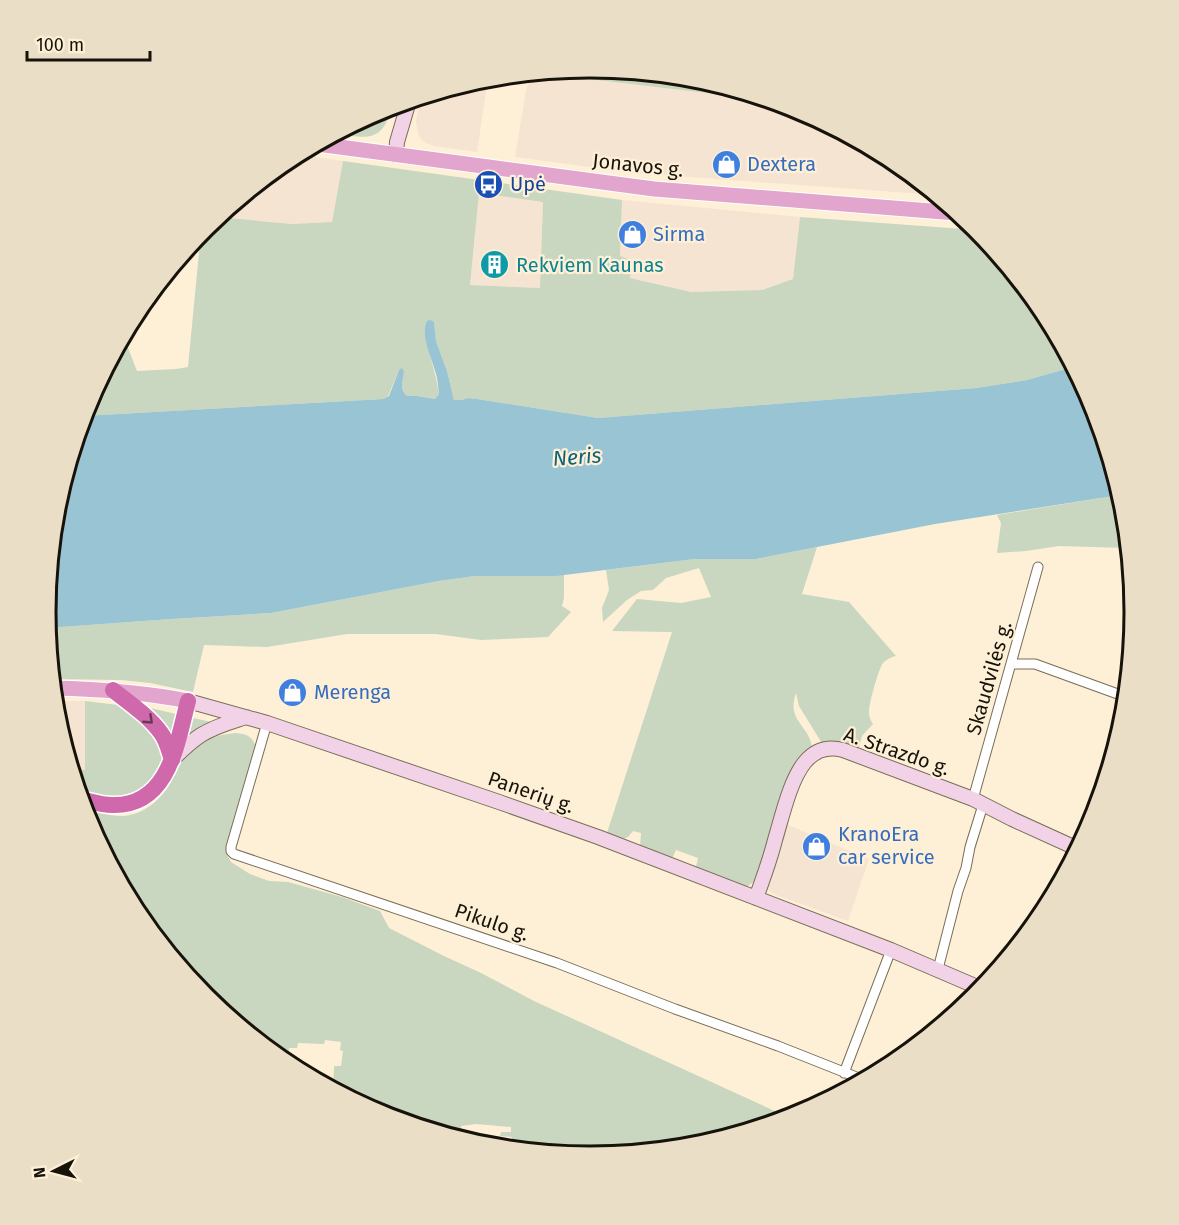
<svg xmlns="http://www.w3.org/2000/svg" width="1179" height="1225" font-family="'Fira Sans',sans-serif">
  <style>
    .commercial { fill: #f6e4d3 }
    .green { fill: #c9d6c0; fill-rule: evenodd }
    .water { fill: #99c4d3 }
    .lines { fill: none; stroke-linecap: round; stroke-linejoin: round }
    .street-casing { stroke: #796d57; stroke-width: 11 }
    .secondary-casing { stroke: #796d57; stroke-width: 16 }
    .primary-casing { stroke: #fff; stroke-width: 17 }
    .highway-casing { stroke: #fff; stroke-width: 19 }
    .street { stroke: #fff; stroke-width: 9 }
    .secondary { stroke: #f1d2e6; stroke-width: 14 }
    .primary { stroke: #e2a5cd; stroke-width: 15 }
    .highway { stroke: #cf69ab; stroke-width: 16 }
    .oneway { stroke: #6a3a52 }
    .labels { text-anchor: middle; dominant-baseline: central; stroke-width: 4.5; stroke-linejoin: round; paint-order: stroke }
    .shop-label { font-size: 20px; fill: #366cbe; stroke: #fdf0d7; text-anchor: start }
    .street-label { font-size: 20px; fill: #17130a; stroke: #fdf0d7 }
    .transit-label { font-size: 20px; fill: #164399; stroke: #fdf0d7; text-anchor: start }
    .culture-label { font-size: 20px; fill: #0d838f; stroke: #fdf0d7; text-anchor: start }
    .water-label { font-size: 21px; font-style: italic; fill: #0e6177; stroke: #fdf0d7 }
    .rim { fill: none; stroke: #17130a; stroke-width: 3 }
  </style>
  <rect width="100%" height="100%" fill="#fdf0d7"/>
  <path class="commercial" d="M537,73l230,27 31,10 94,50 43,35 -300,-22 -120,-16 11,-67 5,-16z
    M484,78h4l-11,74 -43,-6 -8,-3 -5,-4 -3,-5 -2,-13 2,-11 5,-13z
    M297,154l46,7 -11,61 -40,2 -74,-7 69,-57z
    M479,192l64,10 -3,86 -70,-3z
    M622,200l178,17 -7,62 -31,11 -71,2 -61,-14 3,-17 -13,-5z
    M54,701h31v69h-14l-16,-52z
    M786,824l83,35 -21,62 -72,-26 -6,-3 -3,-7z"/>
  <path class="green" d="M590,68l106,11 71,21 -230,-27z
    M393,106c-12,37 -23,32 -58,28l46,-25z
    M343,161l279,39 -2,56 13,5 -3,17 61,14 71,-2 31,-11 7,-62 177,13 65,80 31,57 -46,13 -51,8 -378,30 -121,-19 -9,-1 -7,2h-7l-7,-29 -11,-30 -2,-18 -9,9c3,21 11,40 14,62l-4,5 -18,-3h-10c-8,-7 -4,-15 -3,-24l-5,-2 -11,26 -5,3 -300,17 4,-12 36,-69 14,36 39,-2 12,-2 13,-135 17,-15 74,7 40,-2zM479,193l64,9 -3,86 -70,-3z
    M1120,495l4,12 4,41 -69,-2 -33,5 -29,2 4,-30 -4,-8z
    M817,547l-15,47 47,8 47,54c-5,1 -9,3 -13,7 -5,7 -13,38 -14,47 0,6 1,10 4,14l-11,12 -3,11 -36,-2 -24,-39 -3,-13c-10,28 13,32 16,54l-59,135 -5,4h-3l-49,-19 2,-9 -22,-8 -4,9 -32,-12 1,-14 -8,-2 -5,6 -5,2 -16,-6 65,-201 -60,-1 25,-32 44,4 30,-6 -12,-29 -33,10 -13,12 -12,1 -14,9 -24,22 -1,-14 7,-18 -3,-20 89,-11h61z
    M564,575v23l-2,8 9,6 -23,25 -67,3 -45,-6h-89l-80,13 -63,-2 -11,47 -43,-9 -29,-3 -69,-1 -5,-51 125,-9 99,-6 168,-32 36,-5z
    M85,701l33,4 16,7 25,25 5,24 -11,21 -26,18 -49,-6 -7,-24h14z
    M142,706l34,8 -7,27z
    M193,718l23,5 -29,17z
    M236,733c11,1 16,3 20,14l-27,96 -2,12 4,7 19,12 19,7 19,1 54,15 38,14 9,17 55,28 37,17 53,28 256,117 -95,29 -106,10 -14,-1 -1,-2 -20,-1v-5l-11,-1v2l-5,-1v4l-28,-3 2,-12 -12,-1 1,-4h10v-5l-35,-3 -15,2 -1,14 -79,-25 -48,-25 1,-24h7l2,-15 -3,-1 1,-8 -16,-2 -1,4 -26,-1 -1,5h-8l-1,11 5,1 -1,8 -11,-8v-10h-3l-1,-2h-11l-62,-51 -67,-82 -51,-94 -3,-13c13,3 27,9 41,8 22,-2 40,-19 49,-38 6,-10 10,-23 20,-31 12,-11 28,-12 43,-14z"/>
  <path class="water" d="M430,320l4,2 2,19 11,30 7,29h7l7,-2 9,1 121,19 378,-30 51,-8 46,-13 20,37 27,91 -185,29 -179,35h-61l-139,17h-81l-36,5 -168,32 -99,6 -125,9 -2,-16 11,-106 27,-90 300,-17 6,-3 10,-26 3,-2 2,4c-1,9 -5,17 3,24h10l18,3 4,-5c-1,-7 -1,-14 -3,-20 -4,-16 -16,-38 -9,-53z"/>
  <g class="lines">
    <defs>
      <path id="street" d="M1011,664h24l91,33
        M267,723l-36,124v4l3,3 323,109 118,46 103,37 86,34
        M973,799l65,-232
        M938,969l20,-78 8,-23 4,-21 13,-42
        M844,1073l47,-123"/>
      <path id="secondary" d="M396,155l1,-13 12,-41
        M188,701l79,22 232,79 99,35 293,113 91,39
        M172,760c9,-9 18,-18 29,-25 14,-9 30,-13 45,-18
        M756,898c7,-19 14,-38 19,-58 7,-23 15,-60 30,-78 10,-12 23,-16 38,-12l130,49 39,20 66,30"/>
      <path id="primary" d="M317,144l337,45 302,24
        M52,688c46,1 91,4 136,13"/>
      <path id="highway" d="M113,690c16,13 36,26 48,43 6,8 8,18 11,27
        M80,799c10,2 21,6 32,6 57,2 65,-62 76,-104"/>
    </defs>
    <use href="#street" class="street-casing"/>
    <use href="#secondary" class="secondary-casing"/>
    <use href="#primary" class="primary-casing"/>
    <use href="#highway" class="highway-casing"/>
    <use href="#street" class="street"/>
    <use href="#secondary" class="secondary"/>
    <use href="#primary" class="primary"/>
    <use href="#highway" class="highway"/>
  </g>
  <defs><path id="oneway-chevron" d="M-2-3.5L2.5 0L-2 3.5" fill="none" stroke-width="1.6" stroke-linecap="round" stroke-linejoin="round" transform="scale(1.5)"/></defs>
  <use class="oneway" href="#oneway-chevron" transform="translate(149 720) rotate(43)"/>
  <defs>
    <symbol id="shop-disc" viewBox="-11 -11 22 22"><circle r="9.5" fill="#3f7fe0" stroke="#fdf0d7"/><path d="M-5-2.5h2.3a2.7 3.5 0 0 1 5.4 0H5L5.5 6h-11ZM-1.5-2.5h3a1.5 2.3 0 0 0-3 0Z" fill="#fff"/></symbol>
    <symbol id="bus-disc" viewBox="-11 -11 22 22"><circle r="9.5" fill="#1a4fb4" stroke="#fdf0d7"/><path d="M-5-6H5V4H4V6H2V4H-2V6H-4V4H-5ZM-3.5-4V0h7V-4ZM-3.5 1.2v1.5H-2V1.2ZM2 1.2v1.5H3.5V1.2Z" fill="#fff"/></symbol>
    <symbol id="building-disc" viewBox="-11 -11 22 22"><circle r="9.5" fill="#0f9aa8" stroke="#fdf0d7"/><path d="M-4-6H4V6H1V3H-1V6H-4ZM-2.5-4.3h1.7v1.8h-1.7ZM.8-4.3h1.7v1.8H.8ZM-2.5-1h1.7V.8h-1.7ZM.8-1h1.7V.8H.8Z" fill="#fff"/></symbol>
  </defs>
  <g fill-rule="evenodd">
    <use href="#shop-disc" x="710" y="148" width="33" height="33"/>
    <use href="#bus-disc" x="472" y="168" width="33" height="33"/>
    <use href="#shop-disc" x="616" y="218" width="33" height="33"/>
    <use href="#building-disc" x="478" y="248" width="33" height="33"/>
    <use href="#shop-disc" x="276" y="676" width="33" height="33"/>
    <use href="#shop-disc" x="800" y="830" width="33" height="33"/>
  </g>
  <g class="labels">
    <g class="shop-label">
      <text x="747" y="164">Dextera</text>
      <text x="653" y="234">Sirma</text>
      <text x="314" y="692">Merenga</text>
      <text x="838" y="834">KranoEra<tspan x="838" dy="23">car service</tspan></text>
    </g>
    <g class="street-label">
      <text transform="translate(638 165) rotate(6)">Jonavos g.</text>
      <text transform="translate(989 678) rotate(-74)">Skaudvilės g.</text>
      <text transform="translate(897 751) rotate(19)">A. Strazdo g.</text>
      <text transform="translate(531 792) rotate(19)">Panerių g.</text>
      <text transform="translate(492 922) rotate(19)">Pikulo g.</text>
    </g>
    <g class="transit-label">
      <text x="510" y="184">Upė</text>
    </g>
    <g class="culture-label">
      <text x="516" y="265">Rekviem Kaunas</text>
    </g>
    <g class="water-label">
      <text transform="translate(577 457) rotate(-4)">Neris</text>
    </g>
  </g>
  <path d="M0 0H1179V1225H0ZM56 612a534 534 0 1 1 1068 0a534 534 0 1 1-1068 0Z" fill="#ebdec7" fill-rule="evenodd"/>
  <path class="rim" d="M56 612a534 534 0 1 1 1068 0a534 534 0 1 1-1068 0Z"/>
  <g transform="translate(54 1171) rotate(264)" stroke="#fdf0d7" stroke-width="4.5" paint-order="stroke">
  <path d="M0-4.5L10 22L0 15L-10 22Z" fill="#17130a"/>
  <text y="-9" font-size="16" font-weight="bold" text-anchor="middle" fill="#17130a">N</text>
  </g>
  <path d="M27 51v9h123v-9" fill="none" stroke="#17130a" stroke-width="3"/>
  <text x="36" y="51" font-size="18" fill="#17130a" stroke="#fdf0d7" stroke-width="4.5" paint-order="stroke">100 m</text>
</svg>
